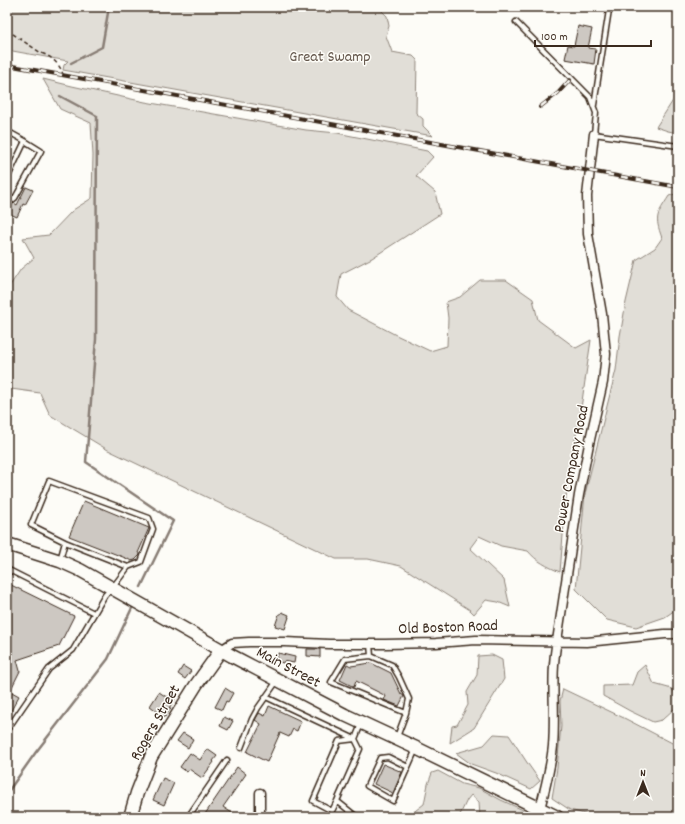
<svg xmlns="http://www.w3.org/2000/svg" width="685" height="824" font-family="Dekko,sans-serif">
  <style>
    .green { fill: #e1ded7; stroke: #8e847a }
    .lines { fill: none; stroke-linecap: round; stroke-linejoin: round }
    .stream { stroke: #887d74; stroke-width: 2.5 }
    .building { fill: #cdc8c2; stroke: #3b2a1e }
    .lane-casing { stroke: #3b2a1e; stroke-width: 7 }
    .street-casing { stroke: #3b2a1e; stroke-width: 11 }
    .secondary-casing { stroke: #3b2a1e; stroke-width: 15 }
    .path { stroke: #3b2a1e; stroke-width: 1.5; stroke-dasharray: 4 3; stroke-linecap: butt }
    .lane { stroke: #fdfcf7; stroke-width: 4 }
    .street { stroke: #fdfcf7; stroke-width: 8 }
    .secondary { stroke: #fdfcf7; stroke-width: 12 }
    .rail-casing { stroke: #3b2a1e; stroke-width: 4 }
    .rail { stroke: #fdfcf7; stroke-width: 2.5; stroke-dasharray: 8; stroke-linecap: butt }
    .labels { text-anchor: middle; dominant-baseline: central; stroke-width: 3; stroke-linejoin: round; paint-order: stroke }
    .park-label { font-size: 16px; fill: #64574c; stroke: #fdfcf7 }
    .street-label { font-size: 16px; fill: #3b2a1e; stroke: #fdfcf7 }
  </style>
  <rect width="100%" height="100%" fill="#fdfcf7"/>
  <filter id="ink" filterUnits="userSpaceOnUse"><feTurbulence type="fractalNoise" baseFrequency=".025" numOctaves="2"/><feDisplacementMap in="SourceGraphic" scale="8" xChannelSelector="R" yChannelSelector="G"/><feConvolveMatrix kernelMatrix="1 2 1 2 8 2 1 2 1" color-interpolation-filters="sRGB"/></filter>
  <g filter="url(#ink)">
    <path class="green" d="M7,7h371l9,9 2,10 -3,10 6,16 21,4 4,4 -1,53 7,6v7l10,10 -370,-66 1,-5 4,-4 -61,-11z
      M43,79l29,7 73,16 161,28 31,3 90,18 6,6 -17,19 19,16 5,22 -68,44 -31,16 -4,23 11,13 48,25 34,16 17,-5 1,-28 -2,-16 14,-5 20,-17h26l27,19 5,21 38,28 15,-8 -11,75 -12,59 -8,98c-12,-5 -24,-11 -32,-21l-27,-5 -22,-10 -9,12 34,32 6,27 -12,-5 -12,-2 -12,14 -4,-4 -69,-44 -33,-7h-32l-228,-109 -58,-35 -10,-22 -29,-4 -4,-1v-98l14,-21 13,-11 -11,-20 26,-3 24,-25 19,-12 1,-43 -2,-32 -31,-14z
      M674,99h4v34l-10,-2 -12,-4z
      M678,193v415l-13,9 -29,10 -29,-7 -31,-31 9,-95 31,-124 4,-34 6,-34 10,-42 19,-12 7,-10c-8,-22 -5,-23 7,-42z
      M492,655l10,5 2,19 -30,49 -24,15 2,-17 5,-1 11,-20 -1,-13 10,-17 1,-19z
      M645,665l9,19 18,5 6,9 -3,10 -13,12 -9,2 -23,-11 -27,-15v-10l29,-1 5,-13z
      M563,689l63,30 52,27v71h-83l-25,-7 -18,-12 5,-30 4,-42 -1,-25z
      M494,734l15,1 19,29 12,17 -9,8 -35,-16 -25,-9 -15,-11 28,-8z
      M438,771l24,13 17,4 22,12 22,10 6,5 1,2h-50l-1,-15 -8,-7 -4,5 -8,17h-52l17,-13 4,-20 4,-11z"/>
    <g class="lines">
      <path class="stream" d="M71,63l31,-16 7,-40
        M60,96l37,20 -1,223 -10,123 87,59 -32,66
        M7,793l29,-41 72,-93 24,-51"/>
    </g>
    <path class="building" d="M578,26l14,3 -4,19 8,1 -2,15 -29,-5 3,-14 6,1z
      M26,187l7,3 -8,15 -2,-1 -6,13 -9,-4 4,-8 2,-2 3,2z
      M84,501l65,27 -11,25 2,1v1l-5,5 -4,1 -3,-2 -59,-23z
      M7,583l67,33 -15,30 -42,14 3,11 -10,20 9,5 -12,22z
      M282,612l7,3 -1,2h1l-4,12 -10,-3 4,-12h2z
      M307,649h13v8l-13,-1z
      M278,653l17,4 -1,6 -10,-2 -1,2 -7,-2z
      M371,663l20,10 10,21 3,2 -5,10 -15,-6 2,-4 -30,-15 -2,6 -14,-7 7,-16 4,2z
      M183,666l8,5 -6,8 -7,-5z
      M225,688l8,5 -5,9 -2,-1 -4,9 -7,-3z
      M159,692l9,6 2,-3 5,4 -6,9h2l-6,9 -15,-11z
      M269,706l32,15 -4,10 -4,-2 -4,8 -9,-4 -13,29 -20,-10 14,-28 -6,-4 4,-7 6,3z
      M224,717l9,4 -5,9 -8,-4z
      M183,733l10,6 -5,9 -11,-7z
      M207,749l10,7 -4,5 1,1 -12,16 -13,-9 -2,3 -7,-5 10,-14 10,7z
      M383,764l19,8 -9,21 -19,-9z
      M237,767l9,7 -23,33 15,10h-35z
      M163,778l11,5 -10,22 -11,-5z"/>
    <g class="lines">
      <defs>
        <path id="lane" d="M516,22l74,75 6,16 -2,21 84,12
          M594,105l15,-95
          M7,131l18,10 16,10 -26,47 -5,4 -3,-1
          M7,179l18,-38
          M65,542l-34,-17 18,-44 100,37 4,11 -12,33 -13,5
          M7,569l87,44
          M370,644l1,12
          M266,697l89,42 5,10 -23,52 20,16
          M7,730l42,-61 24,-19 32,-55 8,-8 15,-20 -63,-25 -5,18
          M397,737l9,-24 -75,-31 14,-23 26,-3 21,9 7,12 10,22 -3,14
          M355,739l6,-15
          M241,748l11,-29 6,-11 19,-27
          M408,767l-20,-10 -8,1 -13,28 26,15 23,-52
          M337,801l-5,10 -19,-10 26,-60 16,-2
          M144,817h2
          M188,817l39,-57"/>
        <path id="street" d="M221,650l11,-7 17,-1h36l44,2h56l51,-1 40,-3 111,2 78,-8h13
          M260,793v24
          M540,809c5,-21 11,-42 13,-63 3,-35 -3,-70 4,-105l22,-146 10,-51 14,-62 3,-28 -4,-40 -14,-80 -1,-38 7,-62"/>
        <path id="secondary" d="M7,544l53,17 20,9 152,86 113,59 71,33 141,69
          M130,817l7,-24 14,-36 45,-72 25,-35"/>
      </defs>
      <use href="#lane" class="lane-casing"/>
      <use href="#street" class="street-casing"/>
      <use href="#secondary" class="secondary-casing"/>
      <path class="path" d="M7,30l34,23c10,3 20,12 22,22"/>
      <use href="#lane" class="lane"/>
      <use href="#street" class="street"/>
      <use href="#secondary" class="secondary"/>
      <defs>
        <path id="rail" d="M7,65l671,122
          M540,107l18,-14 12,-13"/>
      </defs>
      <use href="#rail" class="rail-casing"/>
      <use href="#rail" class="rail"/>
    </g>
  </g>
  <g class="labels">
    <g class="park-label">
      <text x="330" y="57">Great Swamp</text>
    </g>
    <g class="street-label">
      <text transform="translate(572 469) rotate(-79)">Power Company Road</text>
      <text transform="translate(448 628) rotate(-2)">Old Boston Road</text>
      <text transform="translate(288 668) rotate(28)">Main Street</text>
      <text transform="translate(156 723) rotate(-60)">Rogers Street</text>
    </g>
  </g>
  <rect width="685" height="824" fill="none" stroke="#fdfcf7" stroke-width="24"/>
  <rect x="12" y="12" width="661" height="800" fill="none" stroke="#3b2a1e" stroke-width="1.5" filter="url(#ink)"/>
  <g transform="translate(643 782)" stroke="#fdfcf7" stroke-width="3" paint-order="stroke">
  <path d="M0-3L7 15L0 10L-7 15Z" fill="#3b2a1e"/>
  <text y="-6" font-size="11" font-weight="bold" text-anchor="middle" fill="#3b2a1e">N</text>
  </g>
  <path d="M535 40v6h116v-6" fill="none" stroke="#3b2a1e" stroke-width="2"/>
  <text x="541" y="40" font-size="12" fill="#3b2a1e" stroke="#fdfcf7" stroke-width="3" paint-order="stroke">100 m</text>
</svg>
